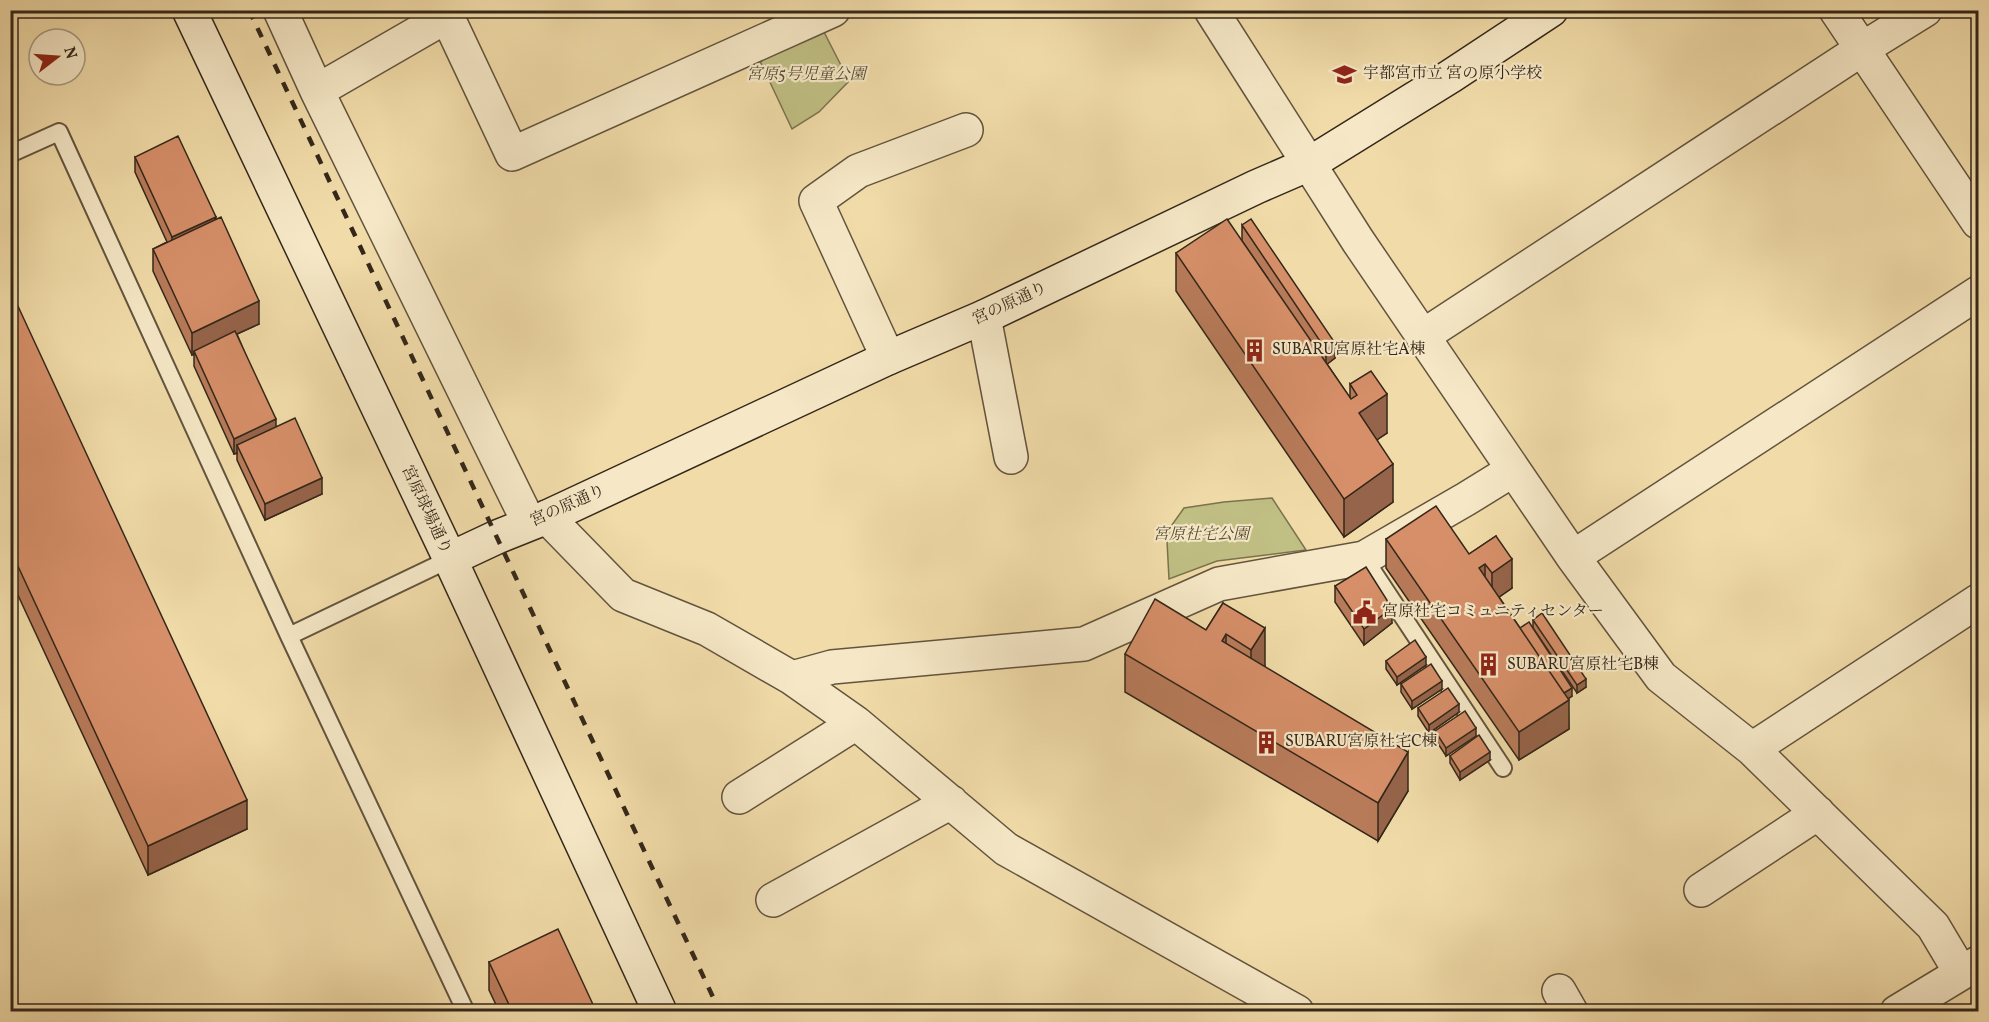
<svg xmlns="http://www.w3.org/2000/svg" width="1989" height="1022" font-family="Vollkorn,'Noto Serif JP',serif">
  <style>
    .green { fill: #c0bf84; stroke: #7a734f; stroke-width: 1.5 }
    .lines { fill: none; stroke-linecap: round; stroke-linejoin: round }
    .lane-casing { stroke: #63543e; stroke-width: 20 }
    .street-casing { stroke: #63543e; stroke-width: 36 }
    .secondary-casing { stroke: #34271a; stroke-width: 36 }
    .lane { stroke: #f6e8c7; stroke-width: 16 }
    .street { stroke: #f6e8c7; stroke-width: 33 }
    .secondary { stroke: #f6e8c7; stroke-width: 33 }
    .rail { stroke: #34271a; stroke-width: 4.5; stroke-dasharray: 10 10; stroke-linecap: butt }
    .wall { fill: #b87b5a; stroke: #34271a; stroke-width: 1.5 }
    .shaded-wall { fill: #96644a; stroke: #34271a; stroke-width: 1.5 }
    .building { fill: #d68f69; stroke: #34271a; stroke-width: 1.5 }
    .labels { text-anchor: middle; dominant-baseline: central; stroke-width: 4.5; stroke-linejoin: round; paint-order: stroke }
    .poi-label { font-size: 16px; fill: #34271a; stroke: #f6e8c7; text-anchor: start }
    .park-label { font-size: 16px; font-style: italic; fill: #574d34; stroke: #f6e8c7 }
    .street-label { font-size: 16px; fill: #34271a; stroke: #f6e8c7 }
  </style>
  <rect width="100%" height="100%" fill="#f1dca9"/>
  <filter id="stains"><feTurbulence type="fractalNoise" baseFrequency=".00333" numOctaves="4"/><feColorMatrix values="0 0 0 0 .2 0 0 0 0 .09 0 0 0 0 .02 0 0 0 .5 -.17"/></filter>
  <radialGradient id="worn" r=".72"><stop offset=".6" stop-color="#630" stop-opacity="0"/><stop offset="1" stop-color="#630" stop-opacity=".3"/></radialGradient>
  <path class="green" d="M823,30l26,51 -30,31 -27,17 -33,-70z
    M1272,498l34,52 -89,11 -48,18 -2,-38 2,-12 15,-21 40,-6z"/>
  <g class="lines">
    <defs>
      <path id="lane" d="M10,154l49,-22 230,504 177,376
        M1364,558l139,210
        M289,636l161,-77"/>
      <path id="street" d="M280,10l37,81 212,432
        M1211,10l147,231 215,316 88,120 91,72 181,177 28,47
        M1836,10l142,212
        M317,91l130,-75 65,138 321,-144
        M984,317l27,140
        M1423,336l439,-287 63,-39
        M888,358l-72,-157 42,-30 108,-41
        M547,517l76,78 84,34 85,49 64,45 150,126 291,163
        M1573,557l405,-264
        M792,678l40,-11 252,-23 135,-60 145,-26 102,-59 47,-29
        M1752,749l226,-148
        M739,797l117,-74
        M1701,890l117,-77
        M773,900l178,-98
        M1559,991l12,21
        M1897,1012l81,-49"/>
      <path id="secondary" d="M189,10l261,549 210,453
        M450,559l47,-22 50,-20 341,-159 96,-41 272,-130 53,-23 142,-88 100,-66"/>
    </defs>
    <use href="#lane" class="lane-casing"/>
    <use href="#street" class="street-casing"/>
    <use href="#secondary" class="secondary-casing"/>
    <use href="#lane" class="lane"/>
    <use href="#street" class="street"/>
    <use href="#secondary" class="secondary"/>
    <path class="rail" d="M249,10l471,1002"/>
  </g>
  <path class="wall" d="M135,157l81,63 43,104 -22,10 39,93 46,67 -57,26 -28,-60v-7l-3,1 -40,-88v-12l-2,1 -39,-84v-22l14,-7 -32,-70z
    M1242,225l93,133 -8,6 23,34v-14l37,49 -10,6 16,63 -49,35 -168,-246v-38l91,24 -25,-36z
    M10,289l237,540 -99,46 -138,-297z
    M1496,536l16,52 -13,9 21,31 52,68 -4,3 1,30 -50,31 -133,-192v-29l83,15z
    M1335,586l57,37 -28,22 -29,-43z
    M1223,603l42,63 -1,1 144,124 -30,50 -253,-149v-38l81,-24z
    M1533,620l53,67 -9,6 -44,-65z
    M1386,661l40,4 -29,20 -11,-16z
    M1401,684l41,5 -30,20 -11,-17z
    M1418,708l41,4 -30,21 -11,-17z
    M1435,731l41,5 -30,20 -11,-17z
    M1450,756l40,4 -30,20 -10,-17z
    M489,962l107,49h-97l-10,-21z"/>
  <path class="shaded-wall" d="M216,217v15l-44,21v-16z
    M259,301v23l-64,29 -1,-2v3l-2,1v-22z
    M1335,343v15l-9,7v-15z
    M1387,394v39l-28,19v-39z
    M276,419v16l-39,10v8l-3,1v-15z
    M1393,464v38l-49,35v-38z
    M322,478v16l-57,26v-16z
    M1512,559v29l-20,14v-29z
    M1485,564v29l-6,-25z
    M1392,608v15l-28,22v-16z
    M1265,628v38l-14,23v-39z
    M1226,634v39l-4,-32z
    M1426,657v8l-29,20v-8z
    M1586,679v8l-9,6v-8z
    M1442,681v8l-30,20v-8z
    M1572,688v8l-9,6v-8z
    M1569,700v29l-50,31v-28z
    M1459,704v8l-30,21v-8z
    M1476,728v8l-30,20v-8z
    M1408,752v39l-30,50v-38z
    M1490,752v8l-30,20v-8z
    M247,800v29l-99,46v-29z"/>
  <path class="building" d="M178,136l38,81 -44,20 -37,-80z
    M221,217l38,84 -67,32 -39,-84z
    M1227,219l124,180 6,-4 -7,-11 21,-13 16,23 -28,19 34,51 -49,35 -168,-246z
    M1251,219l84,124 -9,7 -84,-125z
    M10,289l237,511 -99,46 -138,-297z
    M235,331l41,88 -42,20 -40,-88z
    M295,418l27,60 -57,26 -28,-59z
    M1436,506l33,48 27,-18 16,23 -20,14 -7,-9 -6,4 90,132 -50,32 -133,-193z
    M1366,567l26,41 -28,21 -29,-43z
    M1155,599l51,31 17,-27 42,25 -14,22 -25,-16 -4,7 186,111 -30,51 -253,-149z
    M1542,613l44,66 -9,6 -44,-65z
    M1529,622l43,66 -8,5 -44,-65z
    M1415,640l11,17 -29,20 -11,-16z
    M1431,664l11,17 -30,20 -11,-17z
    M1448,688l11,16 -30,21 -11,-17z
    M1465,711l11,17 -30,20 -11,-17z
    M1479,735l11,17 -30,20 -10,-16z
    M558,929l38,82h-84l-23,-49z"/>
  <defs>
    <symbol id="school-bare" viewBox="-9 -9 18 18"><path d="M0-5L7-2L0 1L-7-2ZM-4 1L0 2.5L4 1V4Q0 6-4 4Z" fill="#8f2418" stroke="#f6e8c7" stroke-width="2.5" paint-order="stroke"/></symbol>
    <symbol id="building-bare" viewBox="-9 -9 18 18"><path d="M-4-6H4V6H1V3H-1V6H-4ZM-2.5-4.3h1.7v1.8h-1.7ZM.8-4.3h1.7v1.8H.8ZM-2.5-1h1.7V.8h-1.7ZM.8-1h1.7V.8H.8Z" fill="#8f2418" stroke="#f6e8c7" stroke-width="2.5" paint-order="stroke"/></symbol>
    <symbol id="civic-bare" viewBox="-9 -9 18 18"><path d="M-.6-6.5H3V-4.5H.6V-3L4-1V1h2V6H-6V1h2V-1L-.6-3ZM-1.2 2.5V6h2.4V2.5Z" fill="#8f2418" stroke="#f6e8c7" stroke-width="2.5" paint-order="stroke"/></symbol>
  </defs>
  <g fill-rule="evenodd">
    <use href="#school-bare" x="1328" y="58" width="33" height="33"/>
    <use href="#building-bare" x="1238" y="334" width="33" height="33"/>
    <use href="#civic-bare" x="1348" y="596" width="33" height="33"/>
    <use href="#building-bare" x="1472" y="648" width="33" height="33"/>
    <use href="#building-bare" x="1250" y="726" width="33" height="33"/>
  </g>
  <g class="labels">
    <g class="poi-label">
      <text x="1363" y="74">宇都宮市立 宮の原小学校</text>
      <text x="1272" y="350">SUBARU宮原社宅A棟</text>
      <text x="1382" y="612">宮原社宅コミュニティセンター</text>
      <text x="1507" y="665">SUBARU宮原社宅B棟</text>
      <text x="1285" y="742">SUBARU宮原社宅C棟</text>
    </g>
    <g class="park-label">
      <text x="806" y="75">宮原5号児童公園</text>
      <text x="1201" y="535">宮原社宅公園</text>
    </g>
    <g class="street-label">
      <text transform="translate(1010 304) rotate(-25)">宮の原通り</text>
      <text transform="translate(568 506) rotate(-24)">宮の原通り</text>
      <text transform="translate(426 510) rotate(65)">宮原球場通り</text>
    </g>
  </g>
  <rect width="1989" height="1022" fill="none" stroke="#f1dca9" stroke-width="36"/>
  <rect x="12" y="12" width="1965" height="998" fill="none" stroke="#34271a" stroke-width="3"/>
  <rect x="18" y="18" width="1953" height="986" fill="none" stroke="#34271a" stroke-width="1.5"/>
  <g transform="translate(57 57) rotate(73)"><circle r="28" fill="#f6e8c7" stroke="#a89b82" stroke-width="1.5"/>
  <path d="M0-4.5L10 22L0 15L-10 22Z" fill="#8f2418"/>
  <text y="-9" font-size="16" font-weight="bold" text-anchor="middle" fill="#34271a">N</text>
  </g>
  <rect width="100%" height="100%" filter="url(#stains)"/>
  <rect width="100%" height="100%" fill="url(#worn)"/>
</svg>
